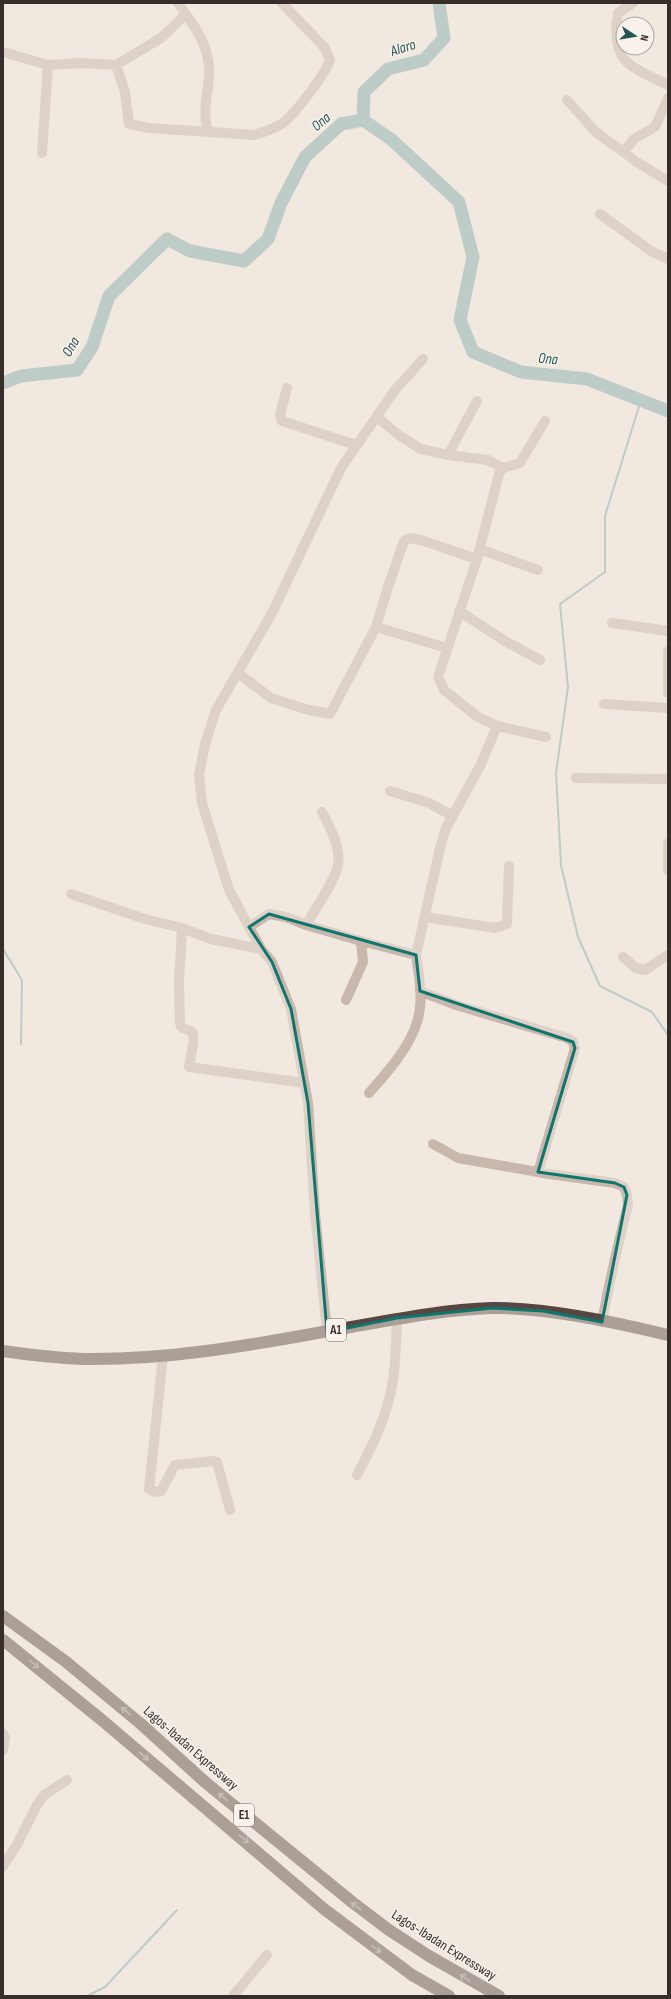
<svg xmlns="http://www.w3.org/2000/svg" width="671" height="1999" font-family="'Sofia Sans Condensed',sans-serif">
  <style>
    .lines { fill: none; stroke-linecap: round; stroke-linejoin: round }
    .stream { stroke: #81abab; stroke-width: 2 }
    .river { stroke: #81abab; stroke-width: 13 }
    .minor { stroke: #c8b7ac; stroke-width: 10 }
    .highway { stroke: #574742; stroke-width: 12 }
    .oneway { stroke: #988b86 }
    .marked { fill: none; stroke: #0f766e; stroke-width: 3; stroke-linejoin: round }
    .labels { text-anchor: middle; dominant-baseline: central; stroke-width: 3; stroke-linejoin: round; paint-order: stroke }
    .shield { fill: #f9f2ec; stroke: #716964; stroke-width: 1 }
    .shield-label { font-size: 13px; font-weight: bold; fill: #372e2a }
    .street-label { font-size: 14px; fill: #372e2a; stroke: #f9f2ec }
    .water-label { font-size: 15px; font-style: italic; fill: #235555; stroke: #f9f2ec }
  </style>
  <rect width="100%" height="100%" fill="#f1e8e0"/>
  <g class="lines">
    <path class="stream" d="M641,400l-36,116v56l-45,32 8,83 -12,86 5,92 17,72 22,49 52,26 16,23
      M3,949l19,31 -1,64
      M87,1996l18,-9 72,-77"/>
    <path class="river" d="M363,120l1,-28 24,-23 36,-9 20,-22 -5,-35
      M3,383l18,-7 56,-6 15,-23 17,-51 58,-57 23,12 54,10 24,-22 13,-36 24,-46 36,-33 22,-4 29,20 67,62 14,55 -13,63 13,32 48,20 66,7 81,32"/>
    <path class="minor" d="M178,3c16,23 32,41 31,71 -1,22 -7,36 -1,58
      M633,3l-15,10c-8,49 11,53 50,72
      M3,52l45,13 33,-2 35,2 45,-27 25,-24
      M116,65l9,27 4,32 20,4 105,7c10,-3 20,-6 29,-12 12,-9 43,-50 47,-63l-5,-12 -43,-45
      M567,100l28,31 14,11 15,10 11,9 33,20
      M624,152l10,-13 21,-12 13,-29
      M42,153l6,-88
      M600,214l51,37 17,8
      M287,388l-7,27 2,6 74,24
      M377,417l23,19 21,13 27,6 40,5 15,8
      M448,455l29,-54
      M479,549l59,21
      M459,611l46,30 35,19
      M612,623l56,8
      M376,627l71,21
      M668,651v42
      M238,673l33,25 34,11 25,5 46,-87 12,-40 16,-46 6,-3 11,2 56,19
      M604,704l64,4
      M497,726l49,11
      M576,778l92,1
      M390,791l39,12 24,13
      M668,843v28
      M71,894l74,25 37,9 29,11 50,10
      M425,917l70,11 12,-4 2,-58
      M306,925c9,-16 29,-44 32,-60 3,-17 -8,-38 -16,-53
      M249,927l20,-13 17,3 20,8 55,16 55,14 24,-107 6,-20 35,-64 16,-38 -19,-9 -34,-27 -6,-13 39,-118 22,-85 4,-6 17,-5 25,-42
      M182,928l-3,54 1,41c1,7 7,5 12,9 4,5 -2,28 -3,35l115,16
      M623,957l13,11 9,2 23,-15
      M420,991l36,14 111,33 6,4 2,6 -37,124
      M346,1000l17,-38 -2,-21
      M369,1093c17,-19 41,-46 48,-71 7,-21 2,-46 -1,-67
      M433,1144l25,14 91,16 66,9 9,4 3,8 1,10c-10,39 -19,78 -26,117
      M327,1332l-12,-119 -7,-110 -17,-94 -19,-47 -11,-13 -32,-59 -27,-87 -3,-28 6,-31 11,-34 56,-97 69,-145 54,-78 28,-31
      M163,1356l-14,133 6,3 6,-1 14,-26 38,-4 4,1 13,48
      M357,1475c16,-30 31,-61 36,-95 3,-20 3,-41 4,-62
      M3,1734l2,3 -2,13
      M3,1866l13,-20 21,-41 7,-10 23,-15
      M233,1996l34,-41"/>
    <path class="highway" d="M3,1351c27,4 54,7 81,8 82,1 163,-13 244,-28 54,-9 108,-21 164,-23 54,-1 123,14 176,27
      M3,1616l62,45 76,63 64,58 147,120 37,28 40,26 70,40
      M3,1640l100,81 221,188 88,66 37,21"/>
  </g>
  <defs><path id="oneway-shaft" d="M-6 0H5M1.5-3L5.5 0L1.5 3" fill="none" stroke-width="1.6" stroke-linecap="round" stroke-linejoin="round"/></defs>
  <g class="oneway">
    <use href="#oneway-shaft" transform="translate(34 1664) rotate(39)"/>
    <use href="#oneway-shaft" transform="translate(126 1711) rotate(-140)"/>
    <use href="#oneway-shaft" transform="translate(144 1756) rotate(41)"/>
    <use href="#oneway-shaft" transform="translate(223 1797) rotate(-140)"/>
    <use href="#oneway-shaft" transform="translate(244 1839) rotate(40)"/>
    <use href="#oneway-shaft" transform="translate(356 1906) rotate(-143)"/>
    <use href="#oneway-shaft" transform="translate(376 1949) rotate(36)"/>
    <use href="#oneway-shaft" transform="translate(465 1978) rotate(-149)"/>
  </g>
  <path d="M0 0H671V1999H0ZM269,914l147,41 4,36 153,51 2,6 -37,124 77,11 9,4 3,8 -25,127 -59,-11 -51,-3 -95,10 -70,14 -19,-229 -17,-94 -19,-47 -23,-35z" fill="#f1e8e0" fill-opacity=".55" fill-rule="evenodd"/>
  <path class="marked" d="M269,914l147,41 4,36 153,51 2,6 -37,124 77,11 9,4 3,8 -25,127 -59,-11 -51,-3 -95,10 -70,14 -19,-229 -17,-94 -19,-47 -23,-35z"/>
  <g class="labels">
    <g class="shield">
      <rect x="326" y="1319" width="20" height="22" rx="3"/>
      <rect x="234" y="1804" width="20" height="22" rx="3"/>
    </g>
    <g class="shield-label">
      <text x="336" y="1330">A1</text>
      <text x="244" y="1815">E1</text>
    </g>
    <g class="street-label">
      <text transform="translate(191 1748) rotate(41)">Lagos-Ibadan Expressway</text>
      <text transform="translate(444 1945) rotate(32)">Lagos-Ibadan Expressway</text>
    </g>
    <g class="water-label">
      <text transform="translate(403 48) rotate(-18)">Alaro</text>
      <text transform="translate(321 122) rotate(-40)">Ona</text>
      <text transform="translate(71 347) rotate(-59)">Ona</text>
      <text transform="translate(548 359) rotate(6)">Ona</text>
    </g>
  </g>
  <rect width="671" height="1999" fill="none" stroke="#372e2a" stroke-width="8"/>
  <g transform="translate(635 36) rotate(102)"><circle r="19" fill="#f9f2ec" stroke="#aba49e"/>
  <path d="M0-3L7 15L0 10L-7 15Z" fill="#235555"/>
  <text y="-6" font-size="11" font-weight="bold" text-anchor="middle" fill="#372e2a">N</text>
  </g>
</svg>
